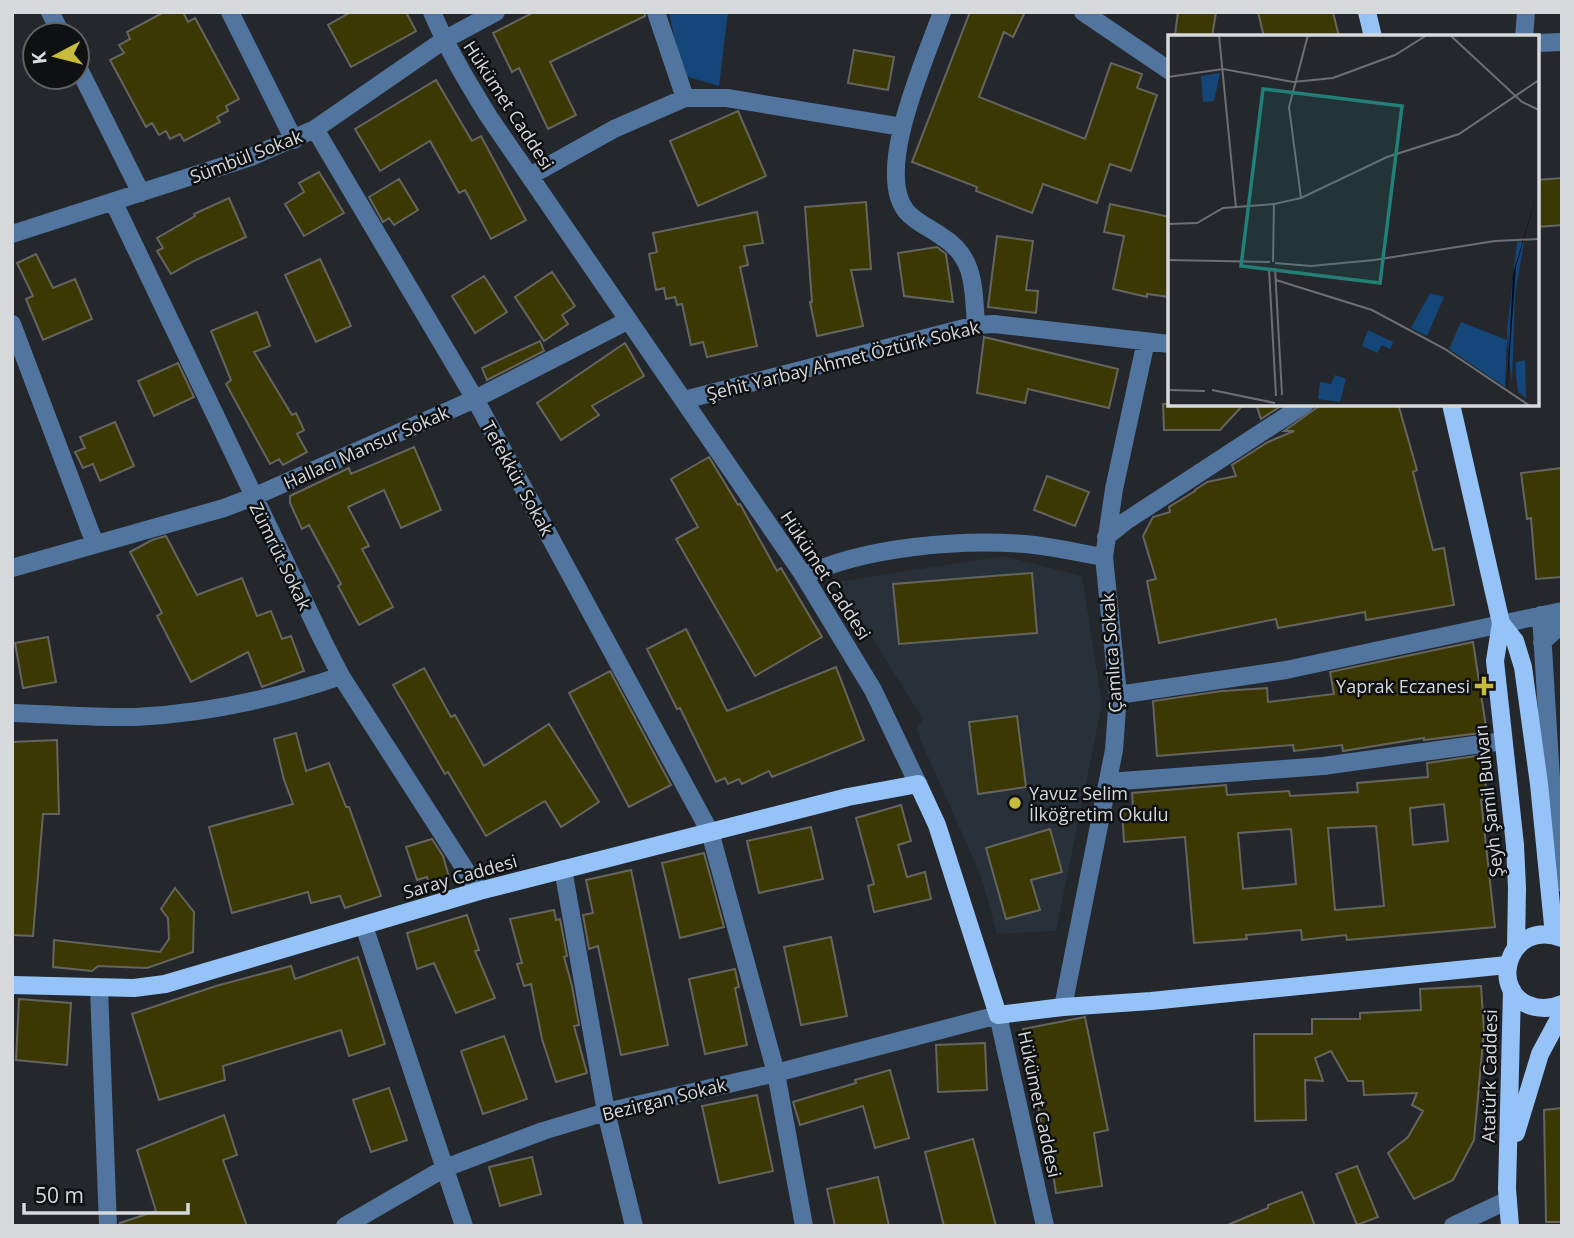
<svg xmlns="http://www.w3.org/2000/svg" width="1574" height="1238" font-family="'Open Sans',sans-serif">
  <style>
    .built { fill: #283039 }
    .green { fill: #154679 }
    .building { fill: #3c3804; stroke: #65655f; stroke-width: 2; fill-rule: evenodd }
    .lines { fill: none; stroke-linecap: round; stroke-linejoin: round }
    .minor { stroke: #51759f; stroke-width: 18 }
    .major { stroke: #96c3f7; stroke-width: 18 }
    .poi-dot { fill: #c7bb3c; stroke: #0f1012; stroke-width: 2.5 }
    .labels { text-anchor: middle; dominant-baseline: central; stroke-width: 5; stroke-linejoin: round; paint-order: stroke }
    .street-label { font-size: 18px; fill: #d7dadd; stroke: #0f1012 }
    .poi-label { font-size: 18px; fill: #d7dadd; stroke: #0f1012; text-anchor: end }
    .inset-road { fill: none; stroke: #6c6f73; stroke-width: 2 }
    .view { fill: #238079; fill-opacity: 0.15; stroke: #238079; stroke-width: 3.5 }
    .inset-edge { fill: none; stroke: #d7dadd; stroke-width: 3.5 }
  </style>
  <rect width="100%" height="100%" fill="#24272c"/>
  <path class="built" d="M1003,556l79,20 20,128 -46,227 -59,3 -16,-58 -65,-146 7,-11 -86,-137z"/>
  <path class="green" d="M669,12h59l-9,74 -37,-11z"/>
  <path class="building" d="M164,12h19l5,10 7,-4 44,81 -13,7 2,5 -11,6 3,5 -36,19 -4,-7 -10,5 -4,-8 -7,4 -7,-12 -6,4 -36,-67 14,-7 -5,-8 11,-6 -3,-7z
    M351,12h55l10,19 -65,36 -23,-42z
    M534,12h111v4l-95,46 26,53 -28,14 -29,-61 -7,4 -19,-39z
    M970,12h55l-12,25 -9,-5 -25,65 106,42 26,-76 31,11 -5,14 20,7 -26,76 -21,-7 -13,39 -54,-19 -11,29 -56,-22 1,-4 -65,-25z
    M1178,12h38l-4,25 -37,-2z
    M1258,12h75l6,25h-75z
    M854,50l40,7 -6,33 -40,-7z
    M436,80l36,61 9,-5 45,84 -35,19 -26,-49 -6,3 -29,-52 -50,30 -25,-42z
    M738,111l28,65 -68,30 -28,-65z
    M319,172l25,41 -40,23 -19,-32 19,-12 -5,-9z
    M1562,178v47l-25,2v-47z
    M399,179l19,31 -24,15 -5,-7 -6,4 -14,-25z
    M229,198l17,39 -50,23 -25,14 -14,-23 6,-3 -6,-10 38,-22 -1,-2z
    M866,202l5,67 -20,1 12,56 -46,10 -7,-34h2l-7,-95z
    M1110,204l60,13v80l-23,-3v3l-34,-8 11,-53 -20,-4z
    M757,212l6,31 -19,3 4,19 -8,2 17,79 -50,11 -4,-15 -12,3 -9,-41 -5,1 -2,-8 -9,2 -2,-11 -8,2 -7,-36 8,-2 -4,-19z
    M997,236l36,5 -7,49 12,1 -2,22 -48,-6z
    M937,247l9,7 7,48 -49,-6 -6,-43z
    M36,254l17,34 22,-9 17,40 -49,21 -17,-41 7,-3 -16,-33z
    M320,259l31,67 -35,16 -31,-67z
    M552,272l23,34 -13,9 6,9 -24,17 -29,-44z
    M484,276l23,36 -32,21 -23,-37z
    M257,312l13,34 -16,6 38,63 4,-2 8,17 -7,4 10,18 -24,13 -4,-6 -9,5 -44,-80 5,-4 -20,-49z
    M984,337l134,32 -9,39 -81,-19 -3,14 -48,-10z
    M540,341l4,10 -57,29 -5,-12z
    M625,343l19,33 -52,30 7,9 -38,25 -24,-37z
    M178,363l16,34 -40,19 -16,-35z
    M1163,404h81l-24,26h-56z
    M1256,404h28l-23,15z
    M1322,404h76l19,66 -4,2 20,78 11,-2 10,57 -88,15 -1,-8 -87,16 -2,-9 -117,24 -12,-62 9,-2 -13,-43 10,-19 17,-5 -1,-5 26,-16v-1l12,-8 29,-6 -4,-11 36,-23 26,-11h-10z
    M115,422l19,44 -34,15 -7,-17 -10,4 -8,-16 10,-4 -5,-11z
    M414,447l27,63 -40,18 -17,-38 -36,17 21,39 -7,3 31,58 -34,18 -21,-39 3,-2 -32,-59 -7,4 -12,-26v-7l59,-28 2,6z
    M709,457l29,48 2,-1 37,67 4,-3 41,69 -67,39 -79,-137 22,-12 -27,-48z
    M1562,468v109l-26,2 -5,-61 -4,1 -6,-46z
    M1047,476l42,16 -14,34 -41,-16z
    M166,536l31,59 45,-17 15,38 14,-5 11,28 9,-3 13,35 -42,16 -14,-35 -57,30 -34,-66 5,-3 -32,-61 22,-12z
    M1032,573l5,60 -138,11 -6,-60z
    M686,629l41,82 109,-44 28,73 -92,37 -3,-6 -27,13 -3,-5 -11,5 -3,-6 -9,4 -36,-74 -3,1 -30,-60z
    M48,637l8,45 -33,6 -8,-45z
    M1473,642l13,85 -6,1v5l-56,7v-2l-81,13 -1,-6 -48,6 -1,-6 -136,11 -4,-55 69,-10 45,-3 1,14 66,-8 -4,-22z
    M424,668l27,49 4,-2 29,51 65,-42 50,78 -38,25 -16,-26 -59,35 -38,-64 -3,2 -52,-89z
    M610,671l61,114 -42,22 -60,-114z
    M1017,716l9,71 -48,7 -9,-72z
    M296,733l10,38 23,-8 17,44h3l32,89 -36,12 -5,-12 -29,7 -3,-11 -76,21 -23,-86 84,-23 -9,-24 -10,-41z
    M57,740l2,74h-16l-10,122 -21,-1v-193z
    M1483,755l4,45h-6l14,127 -148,13 -1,-5 -44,5 -1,-10 -55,5 1,4 -53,4 -9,-106 -61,5 -2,-33 11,-1 -1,-15 94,-8 1,10 62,-4 1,5 68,-4 -1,-9 71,-6 -1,-14zM1444,804l4,37 -35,4 -3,-37zM1376,826l8,80 -49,4 -7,-82zM1291,829l5,55 -53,5 -5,-56z
    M901,805l10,36 -13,4 9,32 18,-5 6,27 -57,13 -6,-26 6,-2 -18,-66z
    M811,827l12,52 -64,14 -12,-52z
    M1050,829l12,43 -31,8 9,30 -34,9 -20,-71z
    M432,839l11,17 6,21 -20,6 -2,-6 -10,3 -11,-33z
    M704,853l20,74 -44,11 -18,-75z
    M631,870l37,175 -47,10 -23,-109 -9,3 -6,-34 10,-2 -7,-33z
    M175,888l19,24 -1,40 -46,16 -49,-2 -6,5 -39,-4 1,-27 106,12 9,-13 -1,-21 -7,-9z
    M554,910l2,10 4,-1 7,37 -3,1 8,29 7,39 -5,1 13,47 -31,9 -14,-43 -11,-55 -7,2 -7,-22 5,-1 -12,-44z
    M467,915l12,35 -4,1 20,47 -39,15 -22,-50 -17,6 -10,-36z
    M831,937l16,79 -46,9 -17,-78z
    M358,957l27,87 -36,12 -8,-26 -118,36 2,14 -66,20 -27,-86 84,-28 75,-20 4,13z
    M735,969l4,18 -4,1 12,57 -42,9 -16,-75z
    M1481,986l3,45 -10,109 -21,40 -39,19 -26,-46 20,-16 15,-26 -11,-6 5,-12 -53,2 -1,-14h-15l-17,-30 -16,7 8,23 -18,-1 1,40 -51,1 -1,-87h58v-15h48v-6l61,-3 -1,-21z
    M19,999l52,4 -4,62 -51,-5z
    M1085,1017l23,113 -14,3 8,53 -46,7 -10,-67 -4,1 -19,-98z
    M504,1036l23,63 -44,15 -22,-63z
    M985,1043l2,47 -49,2 -2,-47z
    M890,1070l19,68 -34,10 -12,-42 -63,19 -7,-23 63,-19 -1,-3z
    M389,1088l18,52 -36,12 -18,-52z
    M757,1095l16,76 -54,12 -17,-77z
    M1562,1108v114h-16l-2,-112z
    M224,1115l13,40 -14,5 24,66h-126l-1,-3 36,-12 -19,-61z
    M973,1139l23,87h-52l-19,-74z
    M532,1157l9,37 -41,12 -11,-39z
    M1357,1166l21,51 -21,8 -21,-51z
    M878,1177l11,49h-54l-8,-37z
    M1302,1192l13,34h-90l43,-18v-3z"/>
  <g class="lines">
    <path class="minor" d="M50,12l12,23
      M230,12l64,128
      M432,12c16,38 36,71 57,105l315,459 69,114 45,94
      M656,12l29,86
      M942,12c-16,46 -68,158 -36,199 9,11 24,17 35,25 35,21 32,52 35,89
      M1083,12l87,59
      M1524,37l2,-25
      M1537,43l25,-1
      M77,65l64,128
      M315,129l160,270 235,433 66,241 28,153
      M530,176l84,-47 71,-31h42l175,29
      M114,203l209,438 18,35 138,215
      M12,234l239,-77 64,-28 129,-89 52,-28
      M12,324l83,220
      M684,400l292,-75 18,-1 176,20
      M1106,537l20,-16 179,-117
      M12,568l212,-60 29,-11 222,-98 152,-78
      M804,576c59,-29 155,-37 221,-32 26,2 53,9 79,13
      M1541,615l16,262 5,6
      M1542,642l20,-18
      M1118,695l168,-25 276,-59
      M12,713c41,1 83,5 124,4 72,-4 138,-18 205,-41
      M1108,782l215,-16 180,-25
      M563,869l43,243 28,114
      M364,926l100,300
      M99,988l9,238
      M1063,1007l51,-257 4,-55 -14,-138 10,-68 32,-148
      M345,1226l100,-58 98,-37 63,-19 170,-39 222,-58 47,211
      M1453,1226l55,-26"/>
    <path class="major" d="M1367,12l6,25
      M1451,404l50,219 -6,38 20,184 2,43 -1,60
      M1501,623l14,18 8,26 16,117 15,151
      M1562,938c-55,-21 -76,58 -27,69 10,2 18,1 27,-3
      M12,985l122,3 31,-4 314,-93 369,-94 70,-13 19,41 61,190 65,-8 88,-6 356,-36
      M1516,1133l24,-79 22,-41
      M1510,1226l-3,-37 5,-199"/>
  </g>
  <g class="poi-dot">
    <path d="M1480.5 675.5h7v7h7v7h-7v7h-7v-7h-7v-7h7z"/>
    <circle cx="1015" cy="803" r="7"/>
  </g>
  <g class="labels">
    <g class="street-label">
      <text transform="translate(509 105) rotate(57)">Hükümet Caddesi</text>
      <text transform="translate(246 156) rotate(-21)">Sümbül Sokak</text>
      <text transform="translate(843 360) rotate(-14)">Şehit Yarbay Ahmet Öztürk Sokak</text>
      <text transform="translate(366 447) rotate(-24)">Hallacı Mansur Sokak</text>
      <text transform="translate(518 478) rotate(61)">Tefekkür Sokak</text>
      <text transform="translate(281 556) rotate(64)">Zümrüt Sokak</text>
      <text transform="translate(826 575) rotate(57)">Hükümet Caddesi</text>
      <text transform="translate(1111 653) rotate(-94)">Çamlıca Sokak</text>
      <text transform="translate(1488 801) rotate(-96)">Şeyh Şamil Bulvarı</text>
      <text transform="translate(460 876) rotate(-16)">Saray Caddesi</text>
      <text transform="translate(1489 1076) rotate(-89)">Atatürk Caddesi</text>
      <text transform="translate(664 1099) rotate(-14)">Bezirgan Sokak</text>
      <text transform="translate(1040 1104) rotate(78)">Hükümet Caddesi</text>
    </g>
    <g class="poi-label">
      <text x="1470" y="686">Yaprak Eczanesi</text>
      <text x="1029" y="793" text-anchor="start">Yavuz Selim<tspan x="1029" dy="21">İlköğretim Okulu</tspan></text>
    </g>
  </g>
  <g transform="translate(1168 35)">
    <rect width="371" height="371" fill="#24272c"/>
    <path d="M52,38l-6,28 -11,1 -2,-26zM349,207h7l-9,52 -3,90 -5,-53zM262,258l14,4 -17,39 -16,-8zM293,287l46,18 -2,47 -56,-38zM200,295l25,12 -3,7 -8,-4 -5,8 -15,-7zM357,325l1,38 -8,-6 -2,-16v-14zM167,340l11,4 -6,23 -22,-3 2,-17 11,2z" fill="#154679"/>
    <path d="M371,151l-23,81 -10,139 7,-132z" fill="#010e21"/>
    <path class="inset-road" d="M51,0l17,173M282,0l72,67 17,8M0,42l55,-8 70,13 40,-4 62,-23 32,-20M133,163l86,-41 72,-23 80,-54M0,189l29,-1 26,-15 51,-4M0,225l102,2M105,227l1,-58 27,-6 -12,-91 19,-72M107,228l36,3 63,-6 121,-19 44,-2M107,233l7,127M101,234l7,127M108,245l96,30 73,39 85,57M0,355l37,1M44,355l63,13"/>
    <path class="view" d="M95,54l139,17 -22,177 -139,-17z"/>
    <rect width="371" height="371" class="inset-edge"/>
  </g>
  <rect width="1574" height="1238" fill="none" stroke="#d7dadd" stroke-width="28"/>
  <g transform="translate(56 56) rotate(263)"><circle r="33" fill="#0f1012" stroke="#5f6163" stroke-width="2"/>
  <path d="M0-5L12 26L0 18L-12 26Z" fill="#c7bb3c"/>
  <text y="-10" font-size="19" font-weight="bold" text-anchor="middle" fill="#d7dadd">K</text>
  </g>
  <path d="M24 1203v10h164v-10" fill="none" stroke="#d7dadd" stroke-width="3.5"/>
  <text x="35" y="1203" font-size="21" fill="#d7dadd" stroke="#0f1012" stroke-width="5" paint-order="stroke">50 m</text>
</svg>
